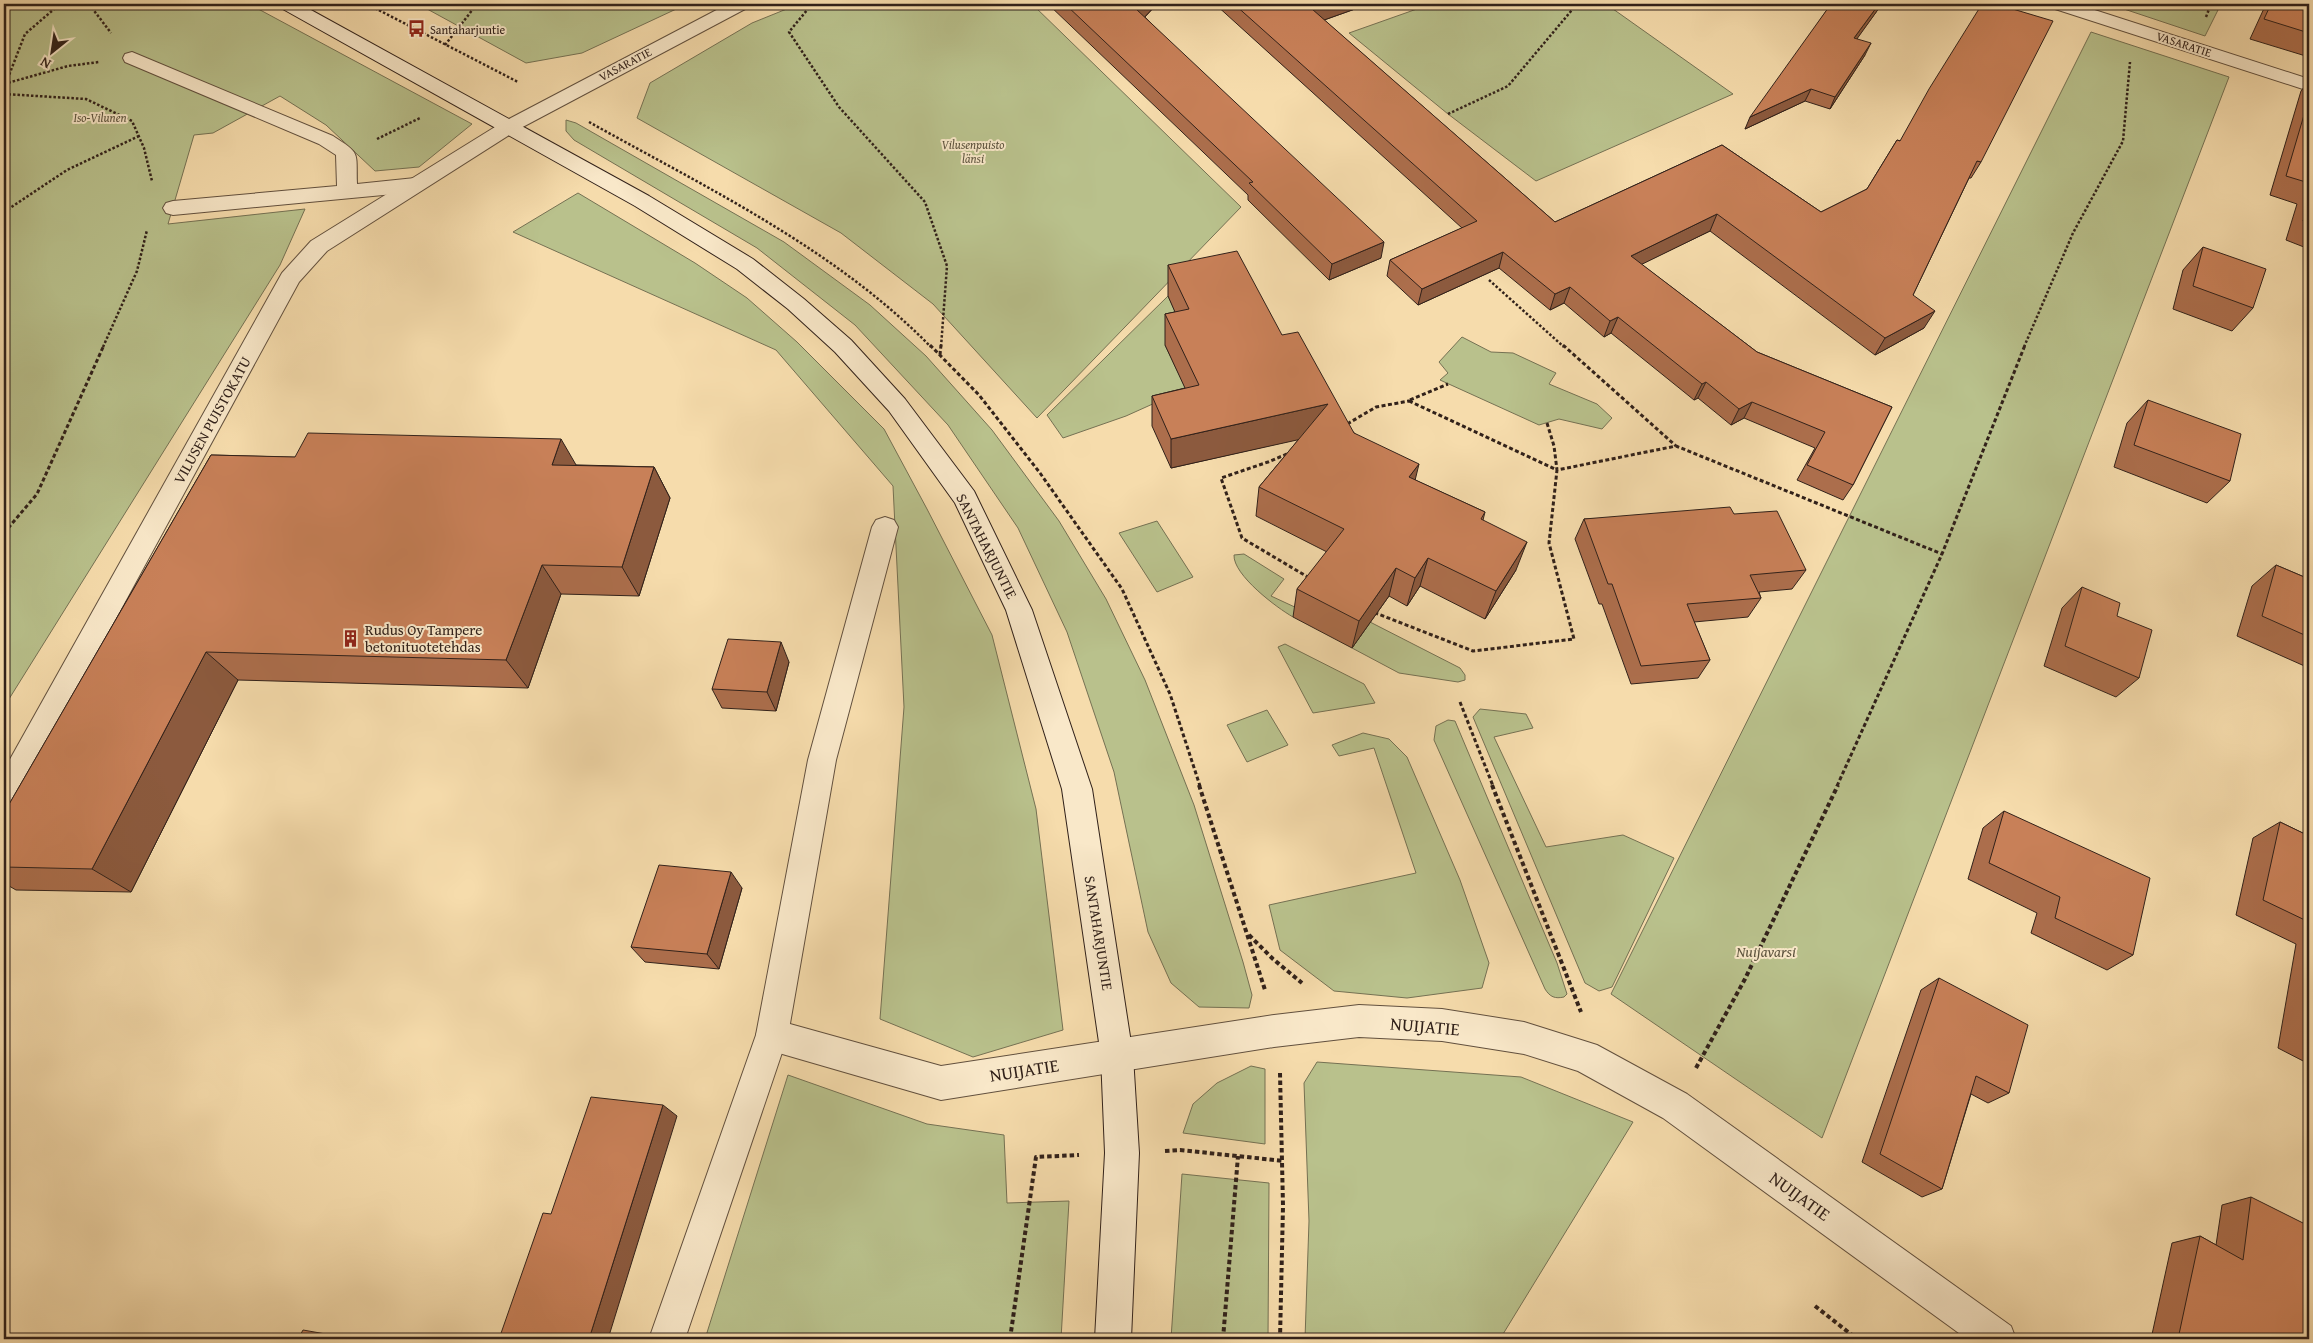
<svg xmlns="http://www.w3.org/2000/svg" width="2313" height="1343" font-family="'Gentium Book Plus',serif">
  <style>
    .green { fill: #b9c18c; stroke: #757153 }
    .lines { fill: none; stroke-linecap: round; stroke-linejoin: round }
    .service-casing { stroke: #62503e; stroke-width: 2 }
    .minor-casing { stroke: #62503e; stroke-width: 2 }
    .tertiary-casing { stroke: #62503e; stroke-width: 2 }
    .secondary-casing { stroke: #31211a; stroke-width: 2 }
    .path-far2 { stroke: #31211a; stroke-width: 2.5; stroke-dasharray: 2.5 2; stroke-linecap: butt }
    .path-far1 { stroke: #31211a; stroke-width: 3; stroke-dasharray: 4 2.5; stroke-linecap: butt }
    .path { stroke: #31211a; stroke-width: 4; stroke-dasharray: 4.5 3; stroke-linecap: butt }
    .service { fill: #f9e8c9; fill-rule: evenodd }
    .minor { fill: #f9e8c9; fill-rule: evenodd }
    .tertiary { fill: #f9e8c9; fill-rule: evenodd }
    .secondary { fill: #f9e8c9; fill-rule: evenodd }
    .wall { fill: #ac6e4c; stroke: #31211a }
    .shaded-wall { fill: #8c5a3e; stroke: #31211a }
    .building { fill: #c88058; stroke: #31211a }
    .labels { text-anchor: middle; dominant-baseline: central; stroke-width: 4; stroke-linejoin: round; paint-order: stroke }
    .far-poi-label { font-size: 12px; fill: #31211a; stroke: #f9e8c9; text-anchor: start }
    .far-street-label { font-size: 12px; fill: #31211a; stroke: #f9e8c9 }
    .far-park-label { font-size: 12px; font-style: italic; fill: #5a513c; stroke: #f9e8c9 }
    .street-label { font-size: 15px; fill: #31211a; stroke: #f9e8c9 }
    .poi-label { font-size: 15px; fill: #31211a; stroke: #f9e8c9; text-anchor: start }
    .park-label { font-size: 15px; font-style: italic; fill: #5a513c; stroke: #f9e8c9 }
    .near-street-label { font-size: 18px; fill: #31211a; stroke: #f9e8c9 }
  </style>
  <rect width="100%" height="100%" fill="#f6dcac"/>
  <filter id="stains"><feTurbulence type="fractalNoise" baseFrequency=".004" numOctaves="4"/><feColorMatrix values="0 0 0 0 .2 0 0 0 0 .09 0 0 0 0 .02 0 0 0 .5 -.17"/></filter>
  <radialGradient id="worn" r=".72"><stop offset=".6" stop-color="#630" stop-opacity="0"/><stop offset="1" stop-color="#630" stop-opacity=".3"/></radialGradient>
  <path class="green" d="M4,4h245l223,120 -53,43 -44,4 -49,-46 -46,-29 -67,37 -19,2 -26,89 137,-15 -25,56 -276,442z
    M418,4h269l-105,49 -56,10z
    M799,4h233l209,203 -204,211 -104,-114 -92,-71 -204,-115 13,-35 102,-60z
    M1431,4h175l127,90 -197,87 -88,-67 -99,-81z
    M2109,4h112l-16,32z
    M2091,32l138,45 -407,1061 -211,-144z
    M566,120l10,3 208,119 86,63 56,51 66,74 67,91 47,78 39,81 49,125 49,157 9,33 -3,13 -50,-1 -28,-24 -23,-51 -34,-160 -47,-140 -49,-104 -70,-103 -93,-100 -98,-77 -183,-108 -8,-9z
    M578,193l117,70 52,35 50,44 87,87 43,80 65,126 44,174 27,221 -90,27 -93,-38 24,-312 -11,-221 -117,-136 -263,-118z
    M1168,296l20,43 -23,6 21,44 -60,27 -63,22 -16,-23z
    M1462,337l29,15 22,1 43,20 -7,11 48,20 15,14 -10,11 -43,-10 -20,6 -99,-45 8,-7 -9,-11z
    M1157,521l36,56 -36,15 -38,-59z
    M1244,554l40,25 -13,17 28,13 -6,8c-16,-9 -60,-42 -59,-62z
    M1370,622l90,46 5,7v5l-7,2 -59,-9 -47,-25z
    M1285,644l79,40 11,19 -62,10 -35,-66z
    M1480,709l46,5 7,14 -39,9 52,110 77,-12 51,23 -62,129 -13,4 -14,-8 -112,-266z
    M1267,710l21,35 -41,17 -20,-37z
    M1448,720l7,1 102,242 10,31 -3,3c-9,2 -14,0 -19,-8l-111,-249 2,-14z
    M1363,733l26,6 18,18 53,123 29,83 -7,25 -75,10 -73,-7 -54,-41 -11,-45 147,-32 -42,-125 -35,8 -7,-11z
    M1317,1062l204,15 112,45 -133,217h-195l4,-118 -5,-138z
    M1251,1066l14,3v75l-82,-11 10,-29 24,-21z
    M788,1075l139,49 77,11 3,68 62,-2 -8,138h-356z
    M1182,1174l87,9 -1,156h-97z"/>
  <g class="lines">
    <defs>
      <path id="service" d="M132,52l201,84c28,18 23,15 24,48l58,-6 7,2 3,5 -3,5 -7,2 -242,23 -7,-2 -3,-5 3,-5 7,-2 164,-15 -1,-31 -17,-11 -194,-82 -2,-4 2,-4z
        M885,517l9,3 4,7 -62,233 -48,275 -103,304h-36l107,-304 52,-275 64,-233 4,-7z"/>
      <path id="minor" d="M510,120l7,2 3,4 -3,4 -190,121 -28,31 -285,524 -10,4v-40l278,-497 29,-32 192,-119z
        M1359,1005l83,4 82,13 73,23 90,49 324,232 5,13h-49l-304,-221 -85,-47 -54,-17 -82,-13 -83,-4 -85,10 -333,53 -169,-49 -12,-5 -4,-11 4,-11 12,-5 169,47 333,-51z"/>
      <path id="tertiary" d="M728,4h22l-3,4 -230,122 -7,2 -7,-2 -3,-4 3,-4z
        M2049,4h27l233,75v12l-257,-83z"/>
      <path id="secondary" d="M278,4h22l349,192 104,63 51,40 47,41 54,59 69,92 58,119 60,179 41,267 6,97 -8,186h-36l10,-186 -4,-97 -39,-267 -56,-179 -51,-107 -66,-92 -54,-59 -47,-43 -51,-40 -102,-63 -354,-198z"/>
    </defs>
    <use href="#service" class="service-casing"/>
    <use href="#minor" class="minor-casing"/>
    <use href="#tertiary" class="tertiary-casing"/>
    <use href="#secondary" class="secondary-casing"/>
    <path class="path-far2" d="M89,4l22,29
      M367,4l151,78
      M812,4l-23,28 50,75 86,95 22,64 -6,81
      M2206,17l5,-13
      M445,45l32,-41
      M6,83l19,-49 35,-30
      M4,84l64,-18 31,-4
      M4,94l82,5 46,22 12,27 8,33
      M1448,114l60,-28 69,-82
      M589,122c118,66 246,127 342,225
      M377,139l43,-21
      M4,212l63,-42 72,-34
      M1489,280l75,67
      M103,347l34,-76 10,-41
      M2024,347l49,-114 50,-92 7,-79"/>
    <path class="path-far1" d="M930,345l49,50 61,78 82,116 48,105 30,92
      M1563,345l113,101
      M940,355l1,-10
      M1410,400l38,-16
      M1409,401l148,69 -8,73 25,96 -101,12 -118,-46 -113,-67 -21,-60 47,-16 52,-22 56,-33z
      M1547,423l7,23 3,24 119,-24 266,108
      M4,533l33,-39 67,-149
      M1460,702l33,84
      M1837,786l105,-232 83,-209"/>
    <path class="path" d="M1199,785l66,205
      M1492,785l89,227
      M1249,935l24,24 29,24
      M1696,1068l49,-89 93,-194
      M1280,1073l3,133 -3,133
      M1165,1151l15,-1 104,11
      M1815,1306l42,33
      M1010,1339l26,-182 43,-2
      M1223,1339l15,-183"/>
    <use href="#service" class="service"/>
    <use href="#minor" class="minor"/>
    <use href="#tertiary" class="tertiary"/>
    <use href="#secondary" class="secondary"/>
  </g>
  <path class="wall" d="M1048,4h109l-12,13 236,241 -52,22 -81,-80v-5z
    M1215,4h154l-45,16 231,202 167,-77 99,67 46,-23 30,-49 84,22 -10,16h-2l-56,117 11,33 -49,27 -165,-124 -69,33 116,88 135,55 -39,78 -10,15 -46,-20 18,-32 -71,-30 -13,7 -33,-27 -4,2 -83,-67 -7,4 -40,-34 -14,7 -51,-42 -81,37 -31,-29 3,-16 72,-32z
    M1831,4h51l-25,34 8,17 -35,54 -25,-8 -60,28z
    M2266,4h43v53l-59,-18z
    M2309,65v12l-3,-1z
    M2309,81v168l-23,-9 11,-36 -27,-9 31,-104z
    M2203,247l50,61 -21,23 -59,-22 10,-39z
    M1168,265l114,70 72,98 61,47 70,32 -2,8 33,50 -31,49 -65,-33 -13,20 -18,-10 -37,52 -59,-31 4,-28 30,-37 -71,-36 3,-29 40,-48 -128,29 -19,-42v-30l33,-8 -20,-43v-31l10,-2 -7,-16z
    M2148,400l82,81 -23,22 -93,-36 13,-44z
    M211,455l443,12 16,31 -31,98 -78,-2 -33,94 -290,-8 -107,212 -115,-2 -12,-7v-70z
    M1734,514l72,56 -14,19 -33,3 2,6 -13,19 -54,5 16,38 -12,18 -67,6 -29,-80h-3l-24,-65 9,-20z
    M2276,565l33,14v89l-72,-32 15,-50z
    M2082,587l35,29 22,62 -23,19 -72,-31 18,-58z
    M789,662l-13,49 -54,-3 -10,-19z
    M2004,811l129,144 -26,15 -76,-37 6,-20 -69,-34 15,-51z
    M2280,822l29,14v228l-31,-16 18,-104 -60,-29 17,-77z
    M742,888l-23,81 -74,-7 -14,-15z
    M1939,978l70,115 -21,10 -17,-9 -29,95 -20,8 -60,-35 59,-172z
    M2251,1197l58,142h-158l21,-96 28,-7 16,9 6,-40z"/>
  <path class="shaded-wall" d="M1141,4h16l-21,22v-17z
    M1325,4h44l-59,21 2,-16z
    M1879,4h3l-33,46 5,-12z
    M1871,43l-6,12 -35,54 5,-12z
    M1811,89l-6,12 -60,28 5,-12z
    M1717,214l-7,17 -86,42 7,-17z
    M1384,242l-3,16 -52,22 3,-16z
    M1503,252l-4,16 -81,37 4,-16z
    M1570,287l-6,16 -14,7 5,-16z
    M1935,311l-11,17 -49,27 10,-17z
    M1618,317l-7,16 -7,4 6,-16z
    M1706,382l-8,16 -4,2 8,-16z
    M1752,402l-8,16 -13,7 8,-16z
    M1328,404l-4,30 -153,34v-29z
    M561,439l18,31 -27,-5z
    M1419,464l-7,29 -3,-16z
    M654,467l16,31 -31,98 -17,-29z
    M1527,542l-11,28 -31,49 11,-28z
    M1428,558l-8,28 -13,20 8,-28z
    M542,565l19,29 -33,94 -22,-28z
    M1396,568l-7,28 -37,52 7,-27z
    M781,642l8,20 -13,49 -9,-19z
    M206,652l32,28 -107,212 -39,-23z
    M731,872l11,16 -23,81 -12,-15z
    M663,1105l14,11 -69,223h-19z"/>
  <path class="building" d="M1065,4h76l-5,5 248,233 -52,22 -83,-81 4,-1z
    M1234,4h91l-13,5 243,213 167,-77 99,67 46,-23 30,-49 3,1 29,-52 53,-85h14l57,17 -72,141 -4,-1 -64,134 22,16 -50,27 -168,-124 -86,42 126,96 135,55 -39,78 -46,-20 18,-33 -73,-30 -13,7 -33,-27 -4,2 -84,-67 -8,4 -40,-34 -15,7 -52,-42 -81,37 -32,-29 87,-39z
    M1831,4h48l-25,34 17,5 -36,54 -24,-8 -61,28z
    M2271,4h38v29l-45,-14z
    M2309,98v85l-23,-7z
    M2309,201v23l-6,-3z
    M2203,247l63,22 -13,39 -60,-22z
    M1237,251l45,84 16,-3 56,101 65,31 -10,13 76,35 -4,7 46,23 -31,49 -68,-33 -13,20 -19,-10 -37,53 -62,-32 47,-60 -85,-42 69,-83 -157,35 -19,-43 47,-11 -34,-71 24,-5 -21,-44z
    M2148,400l93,34 -11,47 -96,-36z
    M308,433l253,6 -9,26 102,2 -32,100 -80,-2 -36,95 -300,-8 -114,217 -88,-2v-54l207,-358 84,2z
    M1730,507l4,7 43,-3 29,59 -56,5 11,23 -74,6 23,56 -69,6 -29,-82h-4l-24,-65z
    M2276,565l33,14v58l-47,-21z
    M2082,587l38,16 -3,13 35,14 -13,48 -74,-32z
    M728,639l53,3 -14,50 -55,-3z
    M2004,811l146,67 -17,77 -78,-37 5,-21 -71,-34z
    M2280,822l29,14v86l-46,-22z
    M659,865l72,7 -24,82 -76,-7z
    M1939,978l89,47 -19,68 -33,-17 -34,113 -62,-35z
    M2309,1026v11l-1,-1z
    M591,1097l72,8 -74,234h-90l44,-126 8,1z
    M2251,1197l58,29v113h-131l22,-103 43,24z
    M303,1330l51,9h-56z"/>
  <defs>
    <symbol id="bus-bare" viewBox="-9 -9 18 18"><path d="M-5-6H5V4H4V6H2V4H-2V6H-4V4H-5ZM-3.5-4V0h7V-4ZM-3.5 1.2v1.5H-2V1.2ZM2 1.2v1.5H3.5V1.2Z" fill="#8f2418" stroke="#f9e8c9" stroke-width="2.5" paint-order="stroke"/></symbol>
    <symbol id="building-bare" viewBox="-9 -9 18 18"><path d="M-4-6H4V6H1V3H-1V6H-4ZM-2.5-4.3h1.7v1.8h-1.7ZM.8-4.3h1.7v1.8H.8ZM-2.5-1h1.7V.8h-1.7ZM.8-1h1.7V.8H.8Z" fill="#8f2418" stroke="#f9e8c9" stroke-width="2.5" paint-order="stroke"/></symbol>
  </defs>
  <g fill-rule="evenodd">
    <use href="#bus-bare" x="404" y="16" width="25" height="25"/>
    <use href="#building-bare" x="338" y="626" width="25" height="25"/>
  </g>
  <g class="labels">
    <g class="far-poi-label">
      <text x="430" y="29">Santaharjuntie</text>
    </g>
    <g class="far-street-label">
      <text transform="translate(2184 44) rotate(18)">VASARATIE</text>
      <text transform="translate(625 64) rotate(-28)">VASARATIE</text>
    </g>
    <g class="far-park-label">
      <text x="100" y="117">Iso-Vilunen</text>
      <text x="973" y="144">Vilusenpuisto<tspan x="973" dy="14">länsi</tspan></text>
    </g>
    <g class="street-label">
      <text transform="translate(212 420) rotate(-61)">VILUSEN PUISTOKATU</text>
      <text transform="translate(987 546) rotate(63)">SANTAHARJUNTIE</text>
      <text transform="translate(1099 933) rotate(81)">SANTAHARJUNTIE</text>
    </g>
    <g class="poi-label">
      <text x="365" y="629">Rudus Oy Tampere<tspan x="365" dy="17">betonituotetehdas</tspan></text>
    </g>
    <g class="park-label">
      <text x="1766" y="951">Nuijavarsi</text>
    </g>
    <g class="near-street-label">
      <text transform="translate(1425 1026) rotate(5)">NUIJATIE</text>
      <text transform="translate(1024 1070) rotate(-9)">NUIJATIE</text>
      <text transform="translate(1800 1196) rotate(36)">NUIJATIE</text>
    </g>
  </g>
  <rect width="2313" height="1343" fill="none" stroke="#f6dcac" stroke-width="20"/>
  <rect x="5" y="5" width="2303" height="1333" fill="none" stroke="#31211a" stroke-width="2.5"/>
  <rect x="10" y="10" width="2293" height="1323" fill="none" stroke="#31211a"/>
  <g transform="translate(52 52) rotate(210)" stroke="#f9e8c9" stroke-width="4" paint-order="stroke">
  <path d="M0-4L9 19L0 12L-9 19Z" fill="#31211a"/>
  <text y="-8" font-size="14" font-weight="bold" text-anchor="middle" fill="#31211a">N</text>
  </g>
  <rect width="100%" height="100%" filter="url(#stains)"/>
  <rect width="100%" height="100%" fill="url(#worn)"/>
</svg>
